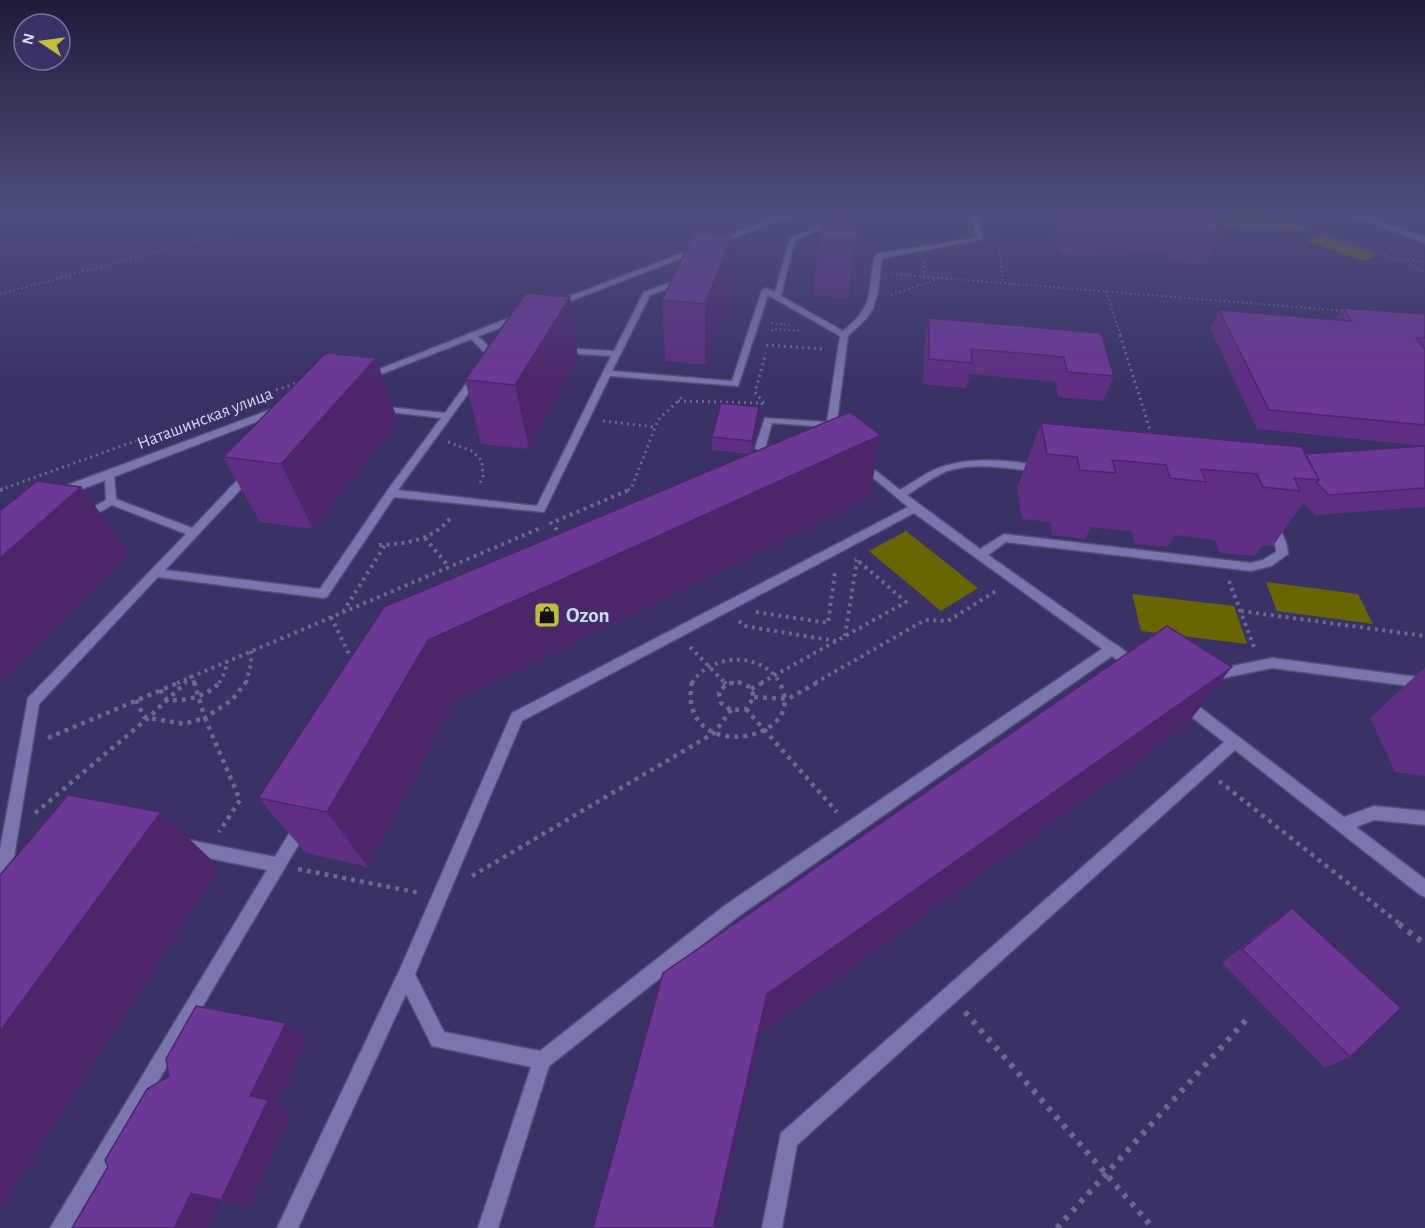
<svg xmlns="http://www.w3.org/2000/svg" width="1425" height="1228" font-family="'Alegreya Sans',sans-serif">
  <style>
    .green { fill: #686500 }
    .lines { fill: none; stroke-linecap: round; stroke-linejoin: round }
    .service-casing { stroke: #544d78; stroke-width: 3 }
    .minor-casing { stroke: #544d78; stroke-width: 3 }
    .tertiary-casing { stroke: #544d78; stroke-width: 3 }
    .path-far4 { stroke: #6c6793; stroke-width: 2; stroke-dasharray: 1.5 3; stroke-linecap: butt }
    .path-far3 { stroke: #6c6793; stroke-width: 3; stroke-dasharray: 2 4; stroke-linecap: butt }
    .path-far2 { stroke: #6c6793; stroke-width: 4; stroke-dasharray: 3 4.5; stroke-linecap: butt }
    .path-far1 { stroke: #6c6793; stroke-width: 4.5; stroke-dasharray: 4 5; stroke-linecap: butt }
    .path { stroke: #6c6793; stroke-width: 6; stroke-dasharray: 4.5 7; stroke-linecap: butt }
    .service { fill: #7a75ae; fill-rule: evenodd }
    .minor { fill: #7a75ae; fill-rule: evenodd }
    .tertiary { fill: #7a75ae; fill-rule: evenodd }
    .wall { fill: #5e2f82 }
    .shaded-wall { fill: #4c266a }
    .building { fill: #6d3797; stroke: #4c266a; stroke-width: 1.5 }
    .labels { text-anchor: middle; dominant-baseline: central; stroke-width: 4.5; stroke-linejoin: round; paint-order: stroke }
    .far-street-label { font-size: 18px; fill: #d7d6f5; stroke: #393265 }
    .poi-label { font-size: 21px; font-weight: bold; fill: #d7d6f5; stroke: #393265; text-anchor: start }
  </style>
  <rect width="100%" height="100%" fill="#393265"/>
  <path class="green" d="M1232,214h32l53,18 -98,-7z
    M1321,235l56,20 -14,6 -56,-20z
    M906,531l72,57 -37,23 -72,-60z
    M1266,582l92,12 15,30 -96,-13z
    M1132,594l102,12 13,38 -106,-13z"/>
  <g class="lines">
    <defs>
      <path id="service" d="M849,214h15l-17,4 -52,22 -14,56 62,35c36,-29 22,-40 33,-77l101,-16 -8,-24h6l9,25 -102,19 -4,33 -5,18 -7,10 -18,17 -13,100h-6l-4,-4 1,-5 -54,-4 -7,25 -5,3 -5,-3 10,-30 62,4 13,-86 -72,-41 -30,91 -128,-10 -66,136 -150,-15 -67,100 -4,1 -165,-21 -119,127 -28,172 -2,5 -9,5v-37l28,-151 158,-164 -74,-29 -23,13h-8l-1,-2 1,-2 25,-14 -1,-27 4,-1 5,3 2,24 76,29 53,-56h8v4l-88,94 155,19 67,-98 54,-73 -60,-7 -5,-3 2,-2 67,7 29,-40h6v4l-82,113 139,16 74,-150 -48,-3 -3,-1v-4l54,3 30,-59 39,-14 4,2 -1,2 -36,13 -38,76 120,10 30,-91 4,-2 9,4 15,-54z
        M469,333h6l20,20 1,2 -6,8h-6l-1,-2 4,-6 -18,-18z
        M862,460l38,30c14,-8 27,-18 41,-23 32,-11 71,-7 104,0v4l-4,1c-30,-3 -64,-11 -94,-1 -14,6 -27,16 -40,24l73,54 24,-15 247,29 12,-3 13,-8v-4l-9,-22 5,-4c9,5 16,22 16,32l-17,12 -20,5 -245,-29 -18,13 125,88 4,2 21,16 2,4 -2,4h-8l-18,-13 -376,262 -187,148 -51,162h-20l53,-161 -99,-21 -26,-52 -108,234h-21l123,-259 112,-256 396,-206 -50,-42 -1,-2zM914,513l188,136 -378,257 -184,145 -96,-19 -29,-58 107,-253z
        M1272,658l153,20v10l-153,-20 -59,12 -5,-1 -1,-4 1,-4 5,-1z
        M1184,698l5,1 155,118 30,-11 51,5v14l-51,-5 -18,7 69,52v18l-6,-3 -184,-144 -438,395 -15,83h-20l19,-95 443,-391 -45,-35 -2,-4 2,-4z
        M301,820l5,2 2,5 -2,5 -235,396h-21l217,-358 -83,-17 -5,-2 -3,-5 3,-5 5,-2 91,18 21,-35z"/>
      <path id="minor" d="M1348,214h11l66,23v6z"/>
      <path id="tertiary" d="M785,214h11l-241,93 -8,-2z
        M524,312l5,3 -1,2 -162,63 -4,1 -5,-3z
        M283,405l6,3 -2,2 -223,86h-10l-1,-3 1,-3z"/>
    </defs>
    <use href="#service" class="service-casing"/>
    <use href="#minor" class="minor-casing"/>
    <use href="#tertiary" class="tertiary-casing"/>
    <path class="path-far4" d="M995,214l2,15
      M1265,214l148,51 12,8
      M0,217l12,-3
      M998,239l5,44
      M1403,259l22,3
      M924,262v15
      M892,274l453,37
      M1106,291l15,46
      M0,294l295,-80
      M891,295l47,-16
      M771,323l19,2
      M772,331l1,-2 29,2"/>
    <path class="path-far3" d="M1120,335l32,101
      M766,345l57,4
      M276,390l24,-8
      M678,401l84,2v2
      M764,403l-9,-11 11,-39
      M603,421l52,6
      M448,442l24,9 10,10 1,15 -4,10
      M0,490l218,-79
      M628,490l3,-1 27,-69 25,-24"/>
    <path class="path-far2" d="M0,490l3,-1
      M556,521l75,-32
      M550,522l13,14
      M425,538l24,29
      M379,545c28,-1 55,-5 73,-29
      M1229,581l25,66
      M1241,611l184,25
      M343,612l42,-67
      M756,612l72,11 7,-50
      M331,617l21,43
      M739,621l5,5 92,15
      M845,636l12,-76
      M690,647l35,36
      M177,683l366,-156
      M184,683l8,-7 2,7
      M219,683l6,-11 2,-10
      M246,683l5,-19v-13
      M692,683c19,-30 70,-32 88,0
      M731,683h10
      M761,683l145,-81 -51,-44
      M815,683l110,-63 23,1 51,-32"/>
    <path class="path-far1" d="M194,682l11,36 28,-19 13,-17
      M692,682c-17,84 122,61 87,0
      M724,682l2,2
      M738,682l12,5 4,10 -8,12 -15,1 -10,-7 -2,-10 7,-9z
      M751,689l13,-7
      M160,690l7,10c20,1 39,-3 53,-18
      M754,697l34,2 30,-17
      M136,700l8,17 40,7 21,-6 35,82 -21,32
      M746,709l91,103
      M48,738l132,-56
      M1219,781l182,144
      M35,813l113,-95 38,-36
      M298,869l122,24
      M472,876l242,-143 17,-23"/>
    <path class="path" d="M1399,924l26,20
      M965,1012l188,216
      M1057,1228l189,-208"/>
    <use href="#service" class="service"/>
    <use href="#minor" class="minor"/>
    <use href="#tertiary" class="tertiary"/>
  </g>
  <path class="wall" d="M860,214l-12,84 -35,-3 6,-58z
    M1049,214h162l10,16 -16,35 -36,-3 -5,-10 -67,-5 -4,9 -34,-2z
    M731,294l-26,71 -40,-4 -3,-61z
    M570,297l8,61 -49,91 -48,-5 -16,-64z
    M1343,308l82,6v132l-168,-17 -47,-101 9,-18 116,9z
    M929,318l172,15 13,43 -11,25 -45,-4 -3,-15 -85,-8 -4,14 -43,-4 1,-42z
    M376,358l22,64 -85,107 -53,-7 -37,-65z
    M759,407v13l-7,33 129,-18 -12,64 -415,203 -86,165 -62,-14 -48,-55 491,-344 -37,-4v-13z
    M1041,423l264,31 120,-8v61l-110,8 -12,-12 -30,43 -10,-1 -9,11 -34,-3 -5,-13 -40,-5 -7,12 -33,-3 -4,-13 -40,-4 -6,12 -33,-4 -2,-13 -28,-3 -5,-31z
    M1425,667v109l-30,-4 -25,-54z
    M1292,908l58,149 -25,11 -103,-105 49,-40z
    M308,1039l-31,65 15,8 -43,95 -28,-6 -13,27h-136l36,-61z"/>
  <path class="shaded-wall" d="M860,214l-2,16 -10,68 8,-58z
    M732,236l-1,58 -26,71v-61z
    M570,297l8,61 -49,91 -14,-64z
    M376,358l22,64 -85,107 -32,-65z
    M759,407v13l-8,34 1,-13z
    M881,435l-12,64 -415,203 -86,165 -41,-55 101,-172z
    M81,487l49,66 -130,130v-125z
    M1232,667l-48,61 -423,306 -45,194h-3l54,-234z
    M161,812l59,56 -220,342v-179z
    M286,1023l22,16 -31,65 15,8 -43,95 -28,-7 29,-104z
    M191,1193l30,8 -13,27h-34z"/>
  <path class="building" d="M824,214h36l-4,26 -37,-3z
    M1068,214h35l3,8 -36,-2z
    M1112,214h99l10,16 -38,-3 -4,-9z
    M694,233l38,3 -27,68 -43,-4z
    M526,293l44,4 -55,88 -50,-5z
    M1343,308l82,6v24h-9l9,11v76l-156,-15 -50,-100 133,11z
    M929,318l172,15 13,43 -47,-4 -3,-15 -93,-8 1,14 -43,-4z
    M326,353l50,5 -95,106 -58,-7z
    M721,403l38,4 -7,34 -40,-4z
    M850,412l31,23 -453,205 -101,172 -69,-14 126,-191z
    M1041,423l261,24 17,33 -25,-2 6,13 -37,-4 -6,-13 -56,-5 5,13 -36,-4 -4,-13 -54,-5 4,13 -36,-3 -3,-13 -30,-3z
    M1425,446v42l-96,7 -12,-12 2,-3 -14,-26z
    M37,481l44,6 -81,71v-47z
    M1167,626l65,41 -465,327 -54,234h-120l70,-255z
    M68,795l93,17 -161,219v-156z
    M1292,908l109,100 -51,49 -108,-108z
    M196,1006l90,17 -36,73 18,4 -47,100 -30,-7 -17,35h-102l36,-61 -3,-7 42,-71 22,-13 -3,-17z"/>
  <linearGradient id="sky" x2="0" y2="1"><stop stop-color="#1f1c38"/><stop offset="0.55" stop-color="#4e4f7e"/><stop offset="1" stop-color="#4e4f7e" stop-opacity="0"/></linearGradient>
  <rect width="1425" height="386" fill="url(#sky)"/>
  <defs>
    <symbol id="shop-square" viewBox="-11 -11 22 22"><rect x="-9" y="-9" width="18" height="18" rx="4" fill="#c2bd3f" stroke="#393265"/><path d="M-5-2.5h2.3a2.7 3.5 0 0 1 5.4 0H5L5.5 6h-11ZM-1.5-2.5h3a1.5 2.3 0 0 0-3 0Z" fill="#111"/></symbol>
  </defs>
  <g fill-rule="evenodd">
    <use href="#shop-square" x="532" y="600" width="30" height="30"/>
  </g>
  <g class="labels">
    <g class="far-street-label">
      <text transform="translate(205 419) rotate(-21)">Наташинская улица</text>
    </g>
    <g class="poi-label">
      <text x="566" y="615">Ozon</text>
    </g>
  </g>
  <g transform="translate(42 42) rotate(283)"><circle r="28" fill="#393265" stroke="#78749f" stroke-width="1.5"/>
  <path d="M0-4.5L10 22L0 15L-10 22Z" fill="#c2bd3f"/>
  <text y="-9" font-size="16" font-weight="bold" text-anchor="middle" fill="#d7d6f5">N</text>
  </g>
</svg>
